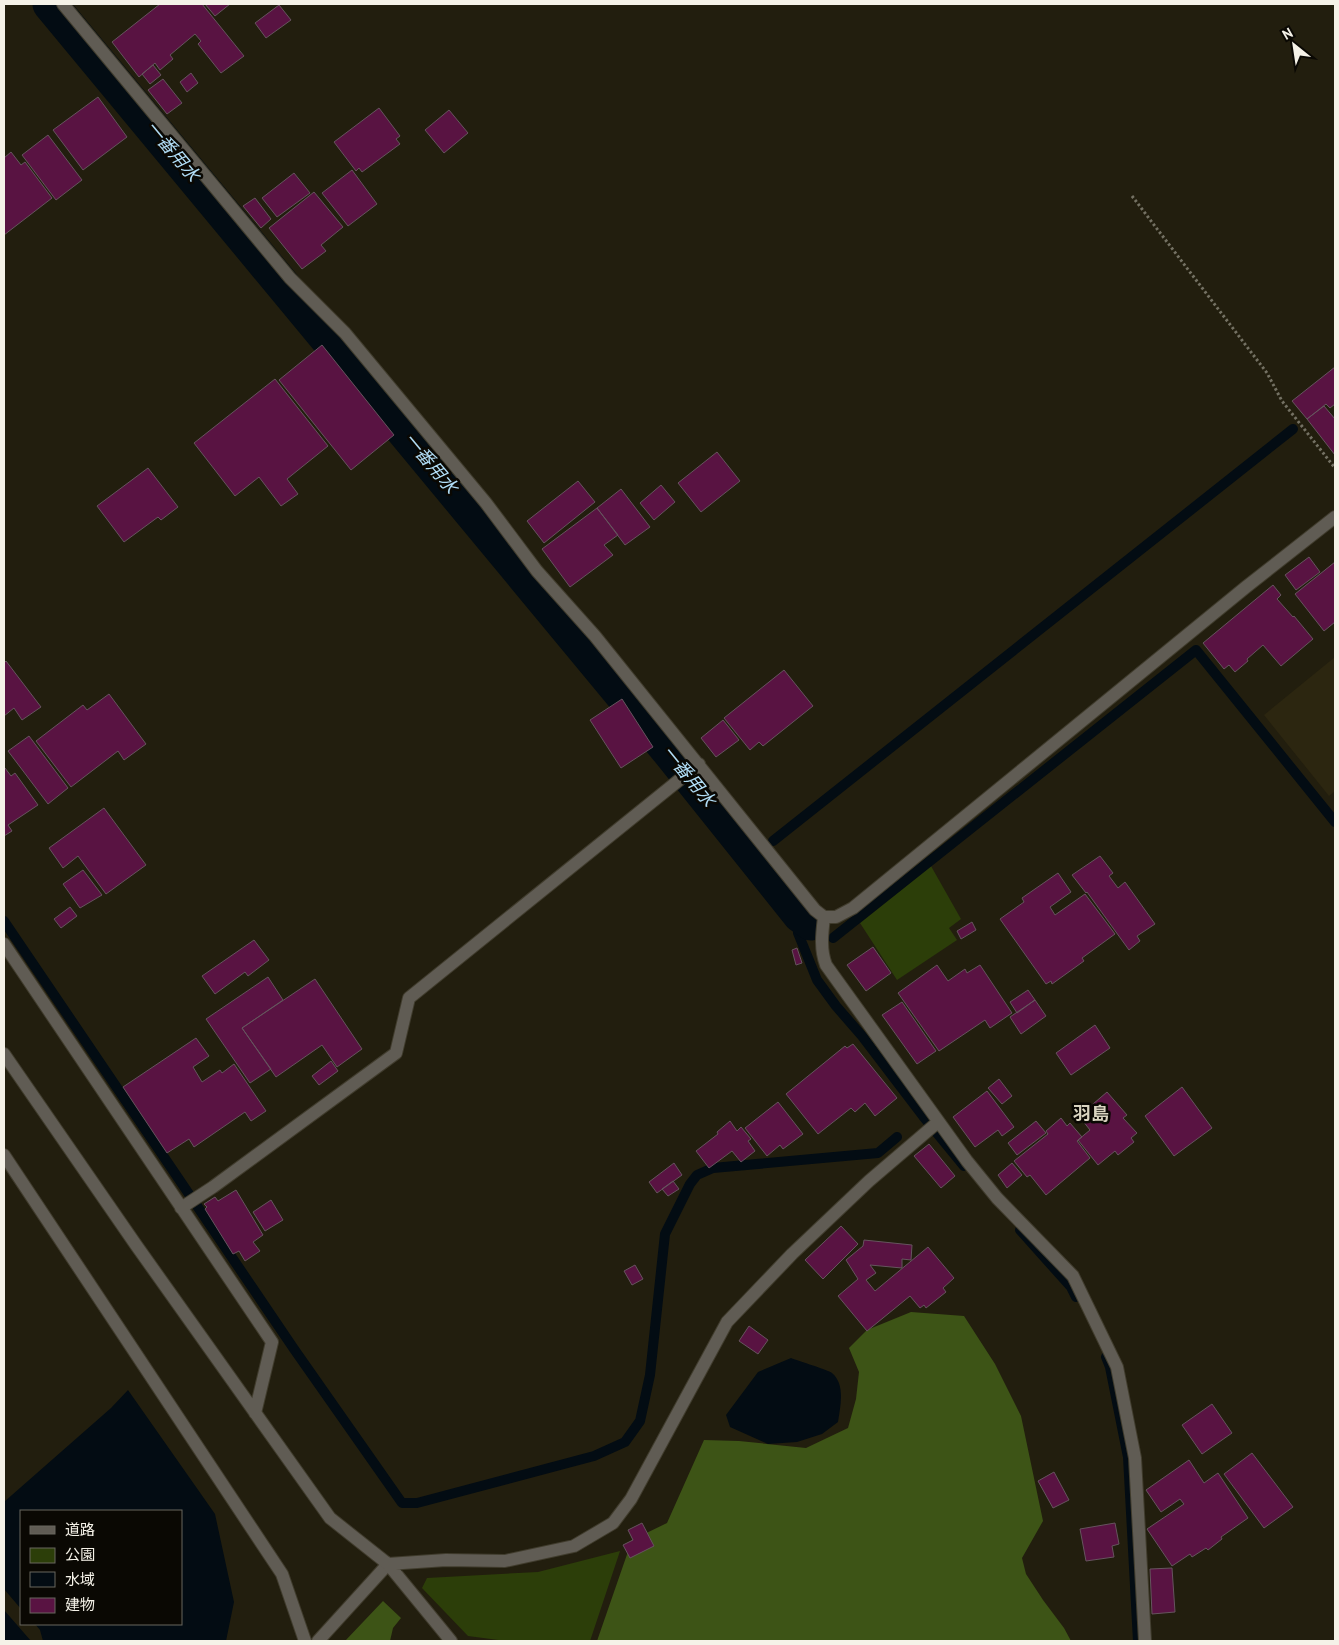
<svg xmlns="http://www.w3.org/2000/svg" width="1339" height="1645" font-family="'PT Sans','Noto Sans JP',sans-serif">
  <style>
    .built { fill: #2c2610 }
    .green { fill: #2c3e09 }
    .forest { fill: #3d5416 }
    .water { fill: #030c13 }
    .lines { fill: none; stroke-linecap: round; stroke-linejoin: round }
    .stream { stroke: #030c13; stroke-width: 10 }
    .canal { stroke: #030c13; stroke-width: 35 }
    .building { fill: #591342; stroke: #66545e }
    .service-casing { stroke: #403c2d; stroke-width: 14 }
    .minor-casing { stroke: #403c2d; stroke-width: 14 }
    .path { stroke: #747163; stroke-width: 3; stroke-dasharray: 2.5 2.5; stroke-linecap: butt }
    .service { stroke: #605c54; stroke-width: 12 }
    .minor { stroke: #605c54; stroke-width: 12 }
    .labels { text-anchor: middle; dominant-baseline: central; stroke-width: 5; stroke-linejoin: round; paint-order: stroke }
    .water-label { font-size: 18px; font-style: italic; fill: #b0dcf5; stroke: #0a0803 }
    .neighbourhood-label { font-size: 18px; font-weight: bold; fill: #d9d4c0; stroke: #0a0803 }
  </style>
  <rect width="100%" height="100%" fill="#221e0e"/>
  <path class="built" d="M1335,657v134l-6,5 -65,-81z"/>
  <path class="green" d="M931,866l30,53 -12,9 8,12 -60,40 -37,-57z
    M620,1551l-30,90h-84l-38,-5 -46,-48 5,-10 111,-6z"/>
  <path class="forest" d="M911,1312l53,4 31,48 26,52 22,105 -21,37 4,16 17,26 21,28 7,13h-474l35,-101 35,-17 37,-83 35,1 67,7 42,-20 8,-29 3,-27 -10,-24 18,-18z
    M383,1601l18,17 -8,10 -3,13h-45z"/>
  <path class="water" d="M791,1358c8,3 37,12 41,15 14,12 8,34 6,49l-16,12 -25,8 -29,2 -38,-17 -4,-12 32,-43z
    M128,1390l87,124 19,88 -8,39h-183l-3,-11 -5,-6h146v-113h-160v98l-17,-20v-87l107,-94z
    M4,1610l27,31h-27z"/>
  <g class="lines">
    <path class="stream" d="M773,841l520,-412
      M753,857l4,-3
      M800,915l-2,18 19,47 19,26 26,30 61,80 41,50
      M4,921l290,428 108,154h15l177,-47 31,-14 15,-21 10,-46 15,-141 25,-50 7,-9 16,-7 165,-15 19,-16
      M833,938l363,-288 139,172
      M1020,1230l51,57 5,10
      M1106,1357l4,10 18,90 10,184"/>
    <path class="canal" d="M50,4l622,751 128,160 11,8"/>
  </g>
  <path class="building" d="M160,4h42l42,52 -23,17 -23,-29 3,-3 -6,-7 -25,21 3,4 -13,11 -5,-7 -16,14 -27,-35z
    M205,4h25l-15,12z
    M279,5l12,15 -25,18 -11,-15z
    M153,65l8,10 -11,9 -8,-10z
    M191,73l7,10 -11,9 -7,-10z
    M163,79l19,24 -15,11 -19,-24z
    M98,97l29,40 -44,33 -30,-40z
    M379,108l21,28 -4,3 4,5 -38,28 -3,-4 -3,3 -22,-29z
    M449,110l19,23 -24,20 -19,-23z
    M48,135l34,45 -26,20 -34,-45z
    M11,152l10,13 4,-3 27,36 -48,37v-77z
    M352,170l25,34 -29,22 -26,-33z
    M294,173l16,20 -33,24 -15,-19z
    M314,192l29,35 -22,18 5,6 -24,18 -33,-41z
    M255,198l16,21 -10,9 -18,-22z
    M322,345l72,90 -43,35 -72,-90z
    M1335,367v37l-5,4 -4,-4 -19,15 -15,-18z
    M275,379l53,67 -41,33 11,15 -17,12 -22,-29 -24,19 -41,-53z
    M1324,406l11,13v36l-28,-36z
    M717,452l23,29 -39,31 -23,-29z
    M148,468l30,39 -17,13 -3,-3 -34,25 -27,-36z
    M578,481l17,21 -51,41 -17,-22z
    M661,485l14,17 -21,18 -14,-17z
    M621,489l29,38 -25,18 -28,-37z
    M597,508l21,27 -14,10 9,10 -43,32 -28,-38z
    M1309,557l11,15 -24,18 -11,-15z
    M1335,562v60l-11,9 -29,-37z
    M1273,585l8,10 -4,4 16,18 1,-1 19,23 -32,27 -18,-21 -16,14 1,2 -13,11 -6,-7 -5,4 -21,-26z
    M6,661l35,46 -19,13 -8,-12 -10,8v-53z
    M784,670l29,36 -50,40 -4,-4 -9,8 -26,-32z
    M109,694l37,50 -22,16 -6,-9 -47,36 -35,-46 47,-36 4,5z
    M622,699l31,48 -32,21 -31,-48z
    M723,720l16,20 -23,17 -15,-19z
    M29,736l39,52 -20,16 -40,-53z
    M5,768l6,8 4,-3 23,32 -30,20 4,6 -8,5v-67z
    M104,808l42,57 -40,29 -28,-38 -15,12 -14,-20z
    M1100,856l13,17 -4,3 9,12 7,-6 30,42 -18,12 3,5 -11,9 -42,-58 -1,1 -14,-18z
    M83,870l19,25 -22,13 -17,-24z
    M1058,873l13,19 -21,15 5,8 30,-21 30,40 -33,24 2,3 -32,23 -1,-3 -5,3 -46,-65 24,-17 -2,-4z
    M70,907l7,9 -16,12 -7,-9z
    M972,922l4,8 -15,9 -4,-8z
    M254,940l15,20 -21,16 -3,-4 -30,22 -13,-18z
    M873,947l18,26 -25,18 -19,-26z
    M797,948l5,15 -6,2 -4,-15z
    M937,965l11,16 17,-12 2,4 13,-8 32,48 -22,15 -5,-8 -46,31 -41,-58z
    M268,977l15,23 -41,28 29,41 -21,14 -44,-64z
    M315,979l47,70 -25,18 -15,-22 -46,32 -34,-49z
    M1028,990l7,10 -18,13 -7,-11z
    M1035,1000l11,16 -25,18 -11,-17z
    M902,1002l34,49 -19,13 -35,-49z
    M1095,1025l15,23 -39,27 -15,-22z
    M196,1038l13,18 -16,11 9,15 18,-12 2,3 12,-9 32,47 -15,10 -6,-9 -51,35 -5,-8 -22,14 -44,-66z
    M853,1044l44,54 -22,18 -10,-13 -10,9 -4,-4 -33,26 -32,-40 59,-48 2,2z
    M331,1061l7,10 -19,14 -7,-9z
    M999,1079l13,17 -10,8 -14,-16z
    M1182,1087l30,41 -38,28 -29,-40z
    M987,1091l27,36 -12,9 -4,-6 -23,17 -22,-30z
    M1107,1092l20,23 -4,3 14,15 -6,5 3,4 -16,13 -3,-4 -17,14 -20,-25 12,-10 -11,-14z
    M778,1102l25,32 -20,15 -3,-4 -13,11 -22,-28z
    M1061,1118l6,8 3,-3 12,14 -5,4 13,17 -44,37 -16,-20 -3,2 -13,-16 34,-27 -2,-3z
    M730,1121l7,10 4,-4 10,12 -3,2 7,10 -14,11 -9,-11 -23,17 -13,-17 22,-17 -1,-2z
    M1036,1121l10,12 -29,22 -9,-12z
    M929,1144l26,32 -14,12 -27,-32z
    M674,1163l8,12 -25,18 -8,-11z
    M1012,1163l10,12 -15,13 -9,-13z
    M673,1181l6,8 -11,7 -6,-7z
    M236,1190l27,45 -10,7 7,9 -15,10 -6,-10 -6,3 -28,-45 2,-2 -3,-3 11,-7 3,4z
    M271,1200l12,20 -18,11 -12,-19z
    M841,1226l17,18 -35,35 -18,-19z
    M864,1240l48,5 -1,15 -9,-1v9l-32,-3 6,8 -10,7 9,11 53,-44 26,31 -11,10 3,4 -20,16 -2,-3 -4,3 -10,-12 -43,35 -29,-35 20,-17 -12,-19 17,-14z
    M635,1265l8,14 -11,6 -8,-14z
    M749,1326l19,14 -10,14 -19,-13z
    M1212,1404l20,29 -30,21 -20,-29z
    M1252,1453l41,54 -29,21 -40,-54z
    M1189,1460l15,23 14,-10 30,45 -27,19 1,2 -14,11 -2,-2 -14,9 -2,-3 -18,12 -25,-37 37,-25 -4,-5 -19,13 -15,-22z
    M1054,1472l15,28 -16,8 -15,-27z
    M642,1523l12,23 -24,12 -7,-13 10,-5 -5,-10z
    M1115,1523l4,21 -7,2 2,11 -28,4 -6,-32z
    M1172,1568l3,44 -23,2 -2,-45z"/>
  <g class="lines">
    <defs>
      <path id="service" d="M4,1155l278,419 23,67
        M318,1641l70,-77"/>
      <path id="minor" d="M63,4l227,274 55,55 141,170 51,68 58,65 220,274 9,7h12l17,-9 393,-321 89,-70
        M824,917c-2,17 -4,32 2,48l141,196 30,37 76,78 44,91 18,91 10,183
        M4,944l268,398 -17,71
        M4,1054l132,191 194,273 58,46 63,77
        M181,1208l32,-21 183,-134 13,-55 290,-234
        M388,1564l58,-4 59,1 69,-15 39,-23 18,-24 96,-177 65,-68 77,-73 69,-59"/>
    </defs>
    <use href="#service" class="service-casing"/>
    <use href="#minor" class="minor-casing"/>
    <path class="path" d="M1132,196l135,177 15,28 53,67"/>
    <use href="#service" class="service"/>
    <use href="#minor" class="minor"/>
  </g>
  <g class="labels">
    <g class="water-label">
      <text transform="translate(173 151) rotate(50)">一番用水</text>
      <text transform="translate(431 463) rotate(50)">一番用水</text>
      <text transform="translate(689 776) rotate(51)">一番用水</text>
    </g>
    <g class="neighbourhood-label">
      <text x="1091" y="1113">羽島</text>
    </g>
  </g>
  <rect width="1339" height="1645" fill="none" stroke="#f5f2e8" stroke-width="10"/>
  <rect x="20" y="1510" width="162" height="115" fill="#0a0803" stroke="#68665f"/>
  <rect x="30" y="1526" width="25" height="8" fill="#605c54" stroke="#68665f"/>
  <text x="65" y="1535" font-size="15" fill="#f5f2e8">道路</text>
  <rect x="30" y="1548" width="25" height="15" fill="#2c3e09" stroke="#68665f"/>
  <text x="65" y="1560" font-size="15" fill="#f5f2e8">公園</text>
  <rect x="30" y="1572" width="25" height="15" fill="#030c13" stroke="#68665f"/>
  <text x="65" y="1585" font-size="15" fill="#f5f2e8">水域</text>
  <rect x="30" y="1598" width="25" height="15" fill="#591342" stroke="#68665f"/>
  <text x="65" y="1610" font-size="15" fill="#f5f2e8">建物</text>
  <g transform="translate(1294 45) rotate(330)" stroke="#0a0803" stroke-width="4" paint-order="stroke">
  <path d="M0-4L9 19L0 12L-9 19Z" fill="#f5f2e8"/>
  <text y="-8" font-size="14" font-weight="bold" text-anchor="middle" fill="#f5f2e8">N</text>
  </g>
</svg>
